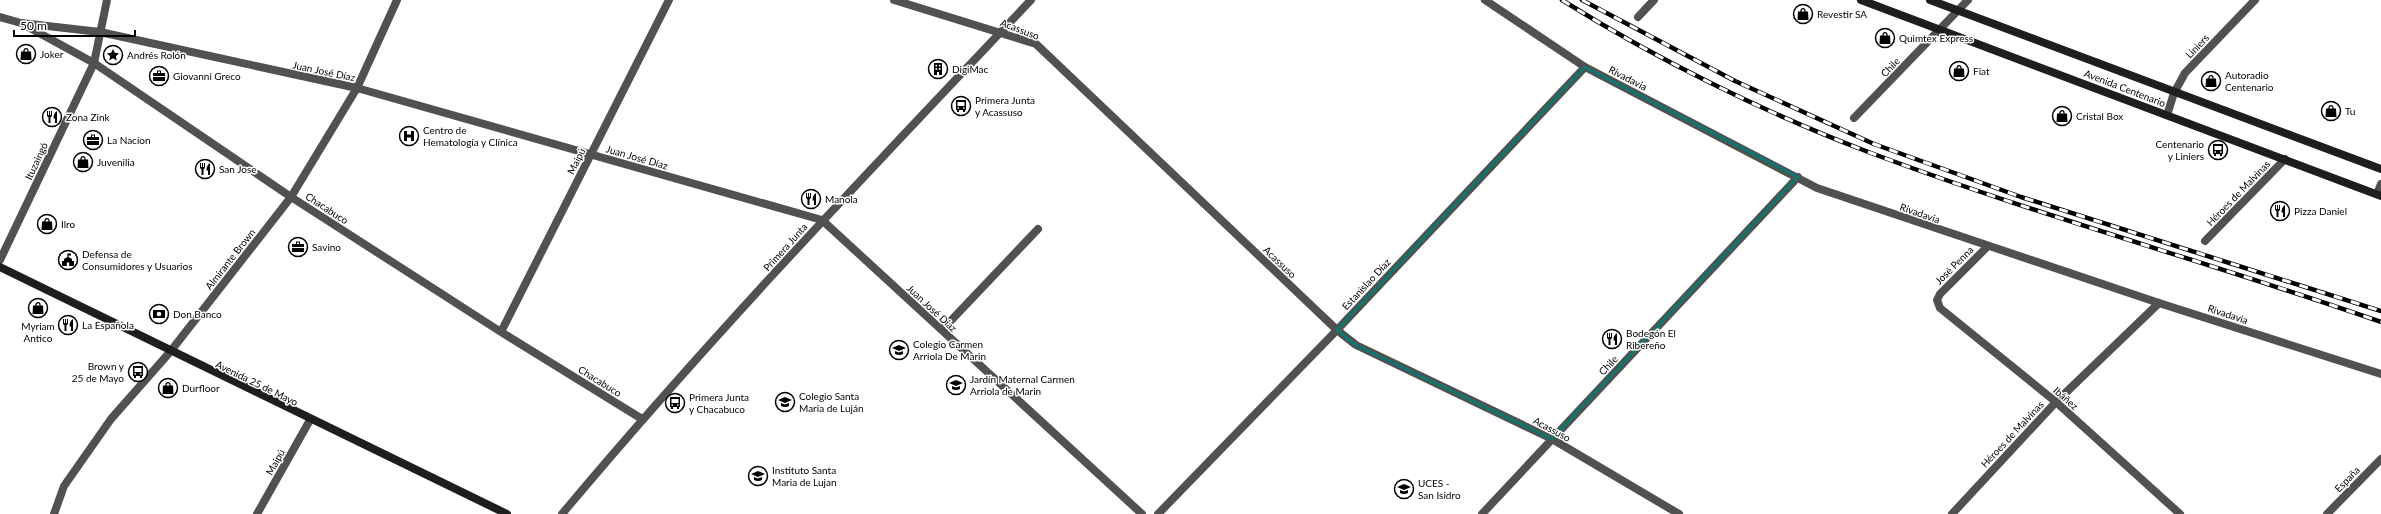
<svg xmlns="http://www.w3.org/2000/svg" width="2381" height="514" font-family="Lato,sans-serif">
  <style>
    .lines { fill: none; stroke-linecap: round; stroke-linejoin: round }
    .minor { stroke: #515151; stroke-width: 8 }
    .tertiary { stroke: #515151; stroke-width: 8 }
    .secondary { stroke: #1e1e1e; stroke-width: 8 }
    .rail-casing { stroke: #000; stroke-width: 4.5 }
    .rail { stroke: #fff; stroke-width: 3; stroke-dasharray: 9; stroke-linecap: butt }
    .marked { fill: none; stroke: #0f766e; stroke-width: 3; stroke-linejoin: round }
    .labels { text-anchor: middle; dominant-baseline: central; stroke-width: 3; stroke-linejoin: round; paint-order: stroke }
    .poi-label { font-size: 10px; fill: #000; stroke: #fff; text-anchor: start }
    .street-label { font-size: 10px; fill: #000; stroke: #fff }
  </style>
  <rect width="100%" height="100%" fill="#fff"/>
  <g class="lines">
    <path class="minor" d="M894,0l142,44 301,286 19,15 196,94 127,75
      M1485,0l100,67 232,121 342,115 222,71
      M0,17l21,6 73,40 197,134 210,135 141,87
      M1638,17l16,-17
      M21,23l79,9 257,56 465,132 320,294
      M2167,115l7,-22 11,-20 70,-73
      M1854,118l114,-118
      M2377,194l4,-10
      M2205,241l80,-82
      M1988,246l-48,48 -3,6 3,8 116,94 124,112
      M0,260l94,-197 13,-63
      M942,330l96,-101
      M501,332l168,-332
      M54,514l10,-28 47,-67 59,-67 121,-155 66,-109 40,-88
      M257,514l53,-94
      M1158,514l179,-184 248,-263
      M1482,514l316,-337
      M1952,514l104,-112 103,-99"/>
    <path class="tertiary" d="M562,514c149,-178 309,-345 469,-514
      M2327,514l54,-55"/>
    <path class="secondary" d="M1861,0l520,196
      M1930,0l451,169
      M0,267l507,247"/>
    <defs>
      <path id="rail" d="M1562,0c94,59 205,114 309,153 168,63 341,110 510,169
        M1582,0l153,81 139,63 147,53 360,114"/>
    </defs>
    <use href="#rail" class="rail-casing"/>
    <use href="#rail" class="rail"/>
  </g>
  <path class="marked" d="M1585,67l213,110 -246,262 -196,-94 -19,-15z"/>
  <defs>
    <symbol id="shop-ring" viewBox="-11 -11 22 22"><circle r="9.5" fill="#fff" stroke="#000" stroke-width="1.5"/><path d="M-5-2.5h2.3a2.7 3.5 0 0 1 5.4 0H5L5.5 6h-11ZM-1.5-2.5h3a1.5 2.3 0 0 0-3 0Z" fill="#000"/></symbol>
    <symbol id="sight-ring" viewBox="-11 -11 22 22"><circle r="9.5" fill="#fff" stroke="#000" stroke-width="1.5"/><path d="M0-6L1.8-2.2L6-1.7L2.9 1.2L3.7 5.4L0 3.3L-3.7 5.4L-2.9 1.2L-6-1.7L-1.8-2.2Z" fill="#000"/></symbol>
    <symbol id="building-ring" viewBox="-11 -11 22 22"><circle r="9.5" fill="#fff" stroke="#000" stroke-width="1.5"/><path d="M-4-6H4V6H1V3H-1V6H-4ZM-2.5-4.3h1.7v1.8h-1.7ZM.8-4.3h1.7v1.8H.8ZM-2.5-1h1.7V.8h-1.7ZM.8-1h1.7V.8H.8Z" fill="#000"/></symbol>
    <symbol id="office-ring" viewBox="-11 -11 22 22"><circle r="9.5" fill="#fff" stroke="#000" stroke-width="1.5"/><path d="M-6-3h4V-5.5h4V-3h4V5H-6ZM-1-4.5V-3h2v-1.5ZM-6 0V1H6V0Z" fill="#000"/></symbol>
    <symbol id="bus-ring" viewBox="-11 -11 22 22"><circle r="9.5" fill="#fff" stroke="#000" stroke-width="1.5"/><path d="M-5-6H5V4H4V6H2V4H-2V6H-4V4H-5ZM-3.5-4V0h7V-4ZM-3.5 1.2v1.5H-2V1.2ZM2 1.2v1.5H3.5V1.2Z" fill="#000"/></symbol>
    <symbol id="restaurant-ring" viewBox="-11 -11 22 22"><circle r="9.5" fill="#fff" stroke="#000" stroke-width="1.5"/><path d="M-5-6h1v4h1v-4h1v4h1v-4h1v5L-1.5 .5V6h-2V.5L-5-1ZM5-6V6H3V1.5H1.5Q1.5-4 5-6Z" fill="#000"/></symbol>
    <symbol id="hospital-ring" viewBox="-11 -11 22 22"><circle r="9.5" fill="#fff" stroke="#000" stroke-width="1.5"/><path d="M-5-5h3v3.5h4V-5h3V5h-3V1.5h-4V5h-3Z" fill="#000"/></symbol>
    <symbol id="civic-ring" viewBox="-11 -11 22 22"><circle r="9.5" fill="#fff" stroke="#000" stroke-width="1.5"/><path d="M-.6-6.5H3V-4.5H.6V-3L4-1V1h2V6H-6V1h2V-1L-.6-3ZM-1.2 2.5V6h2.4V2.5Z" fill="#000"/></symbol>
    <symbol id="bank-ring" viewBox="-11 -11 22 22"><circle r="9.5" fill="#fff" stroke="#000" stroke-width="1.5"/><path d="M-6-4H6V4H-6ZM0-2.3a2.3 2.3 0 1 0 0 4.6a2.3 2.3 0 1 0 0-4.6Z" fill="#000"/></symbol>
    <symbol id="university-ring" viewBox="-11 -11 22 22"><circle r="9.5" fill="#fff" stroke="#000" stroke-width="1.5"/><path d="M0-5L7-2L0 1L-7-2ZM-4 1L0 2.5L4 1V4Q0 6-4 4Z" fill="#000"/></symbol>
    <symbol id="school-ring" viewBox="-11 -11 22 22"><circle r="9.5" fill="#fff" stroke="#000" stroke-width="1.5"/><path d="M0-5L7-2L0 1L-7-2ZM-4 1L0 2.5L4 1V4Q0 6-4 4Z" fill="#000"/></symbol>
  </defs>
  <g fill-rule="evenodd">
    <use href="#shop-ring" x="1792" y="3" width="22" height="22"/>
    <use href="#shop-ring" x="1874" y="27" width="22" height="22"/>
    <use href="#shop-ring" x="15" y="43" width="22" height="22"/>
    <use href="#sight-ring" x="102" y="44" width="22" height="22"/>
    <use href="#building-ring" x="927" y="58" width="22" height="22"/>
    <use href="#shop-ring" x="1948" y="60" width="22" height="22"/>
    <use href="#office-ring" x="148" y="65" width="22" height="22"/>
    <use href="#shop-ring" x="2200" y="70" width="22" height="22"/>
    <use href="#bus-ring" x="950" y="95" width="22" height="22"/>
    <use href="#shop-ring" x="2320" y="100" width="22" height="22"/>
    <use href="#shop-ring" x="2051" y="105" width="22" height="22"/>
    <use href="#restaurant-ring" x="41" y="106" width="22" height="22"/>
    <use href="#hospital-ring" x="398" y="125" width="22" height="22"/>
    <use href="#office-ring" x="82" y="129" width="22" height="22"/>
    <use href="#bus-ring" x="2207" y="139" width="22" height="22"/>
    <use href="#shop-ring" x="72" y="151" width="22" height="22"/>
    <use href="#restaurant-ring" x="194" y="158" width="22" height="22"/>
    <use href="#restaurant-ring" x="800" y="188" width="22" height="22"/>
    <use href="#restaurant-ring" x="2269" y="200" width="22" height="22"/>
    <use href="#shop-ring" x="36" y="213" width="22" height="22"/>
    <use href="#office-ring" x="287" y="236" width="22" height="22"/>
    <use href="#civic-ring" x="57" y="249" width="22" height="22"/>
    <use href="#shop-ring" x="27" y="297" width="22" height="22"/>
    <use href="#bank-ring" x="148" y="303" width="22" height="22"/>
    <use href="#restaurant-ring" x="57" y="314" width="22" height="22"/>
    <use href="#restaurant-ring" x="1601" y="328" width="22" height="22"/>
    <use href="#university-ring" x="888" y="339" width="22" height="22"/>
    <use href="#bus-ring" x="127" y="361" width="22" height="22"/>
    <use href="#school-ring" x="945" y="374" width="22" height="22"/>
    <use href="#shop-ring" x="157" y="377" width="22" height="22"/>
    <use href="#school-ring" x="774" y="391" width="22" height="22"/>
    <use href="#bus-ring" x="664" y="392" width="22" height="22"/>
    <use href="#school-ring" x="747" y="465" width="22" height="22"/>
    <use href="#university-ring" x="1393" y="478" width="22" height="22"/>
  </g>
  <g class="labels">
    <g class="poi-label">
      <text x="1817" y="14">Revestir SA</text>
      <text x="1899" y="38">Quimtex Express</text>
      <text x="40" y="54">Joker</text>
      <text x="127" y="55">Andrés Rolón</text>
      <text x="952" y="69">DigiMac</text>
      <text x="1973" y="71">Fiat</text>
      <text x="2225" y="75">Autoradio<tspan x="2225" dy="12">Centenario</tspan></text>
      <text x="173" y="76">Giovanni Greco</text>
      <text x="975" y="100">Primera Junta<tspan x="975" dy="12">y Acassuso</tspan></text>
      <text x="2345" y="111">Tu</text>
      <text x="2076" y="116">Cristal Box</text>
      <text x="66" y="117">Zona Zink</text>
      <text x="423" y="130">Centro de<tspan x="423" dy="12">Hematología y Clínica</tspan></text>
      <text x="107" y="140">La Nacion</text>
      <text x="2204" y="144" text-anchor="end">Centenario<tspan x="2204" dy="12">y Liniers</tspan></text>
      <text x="97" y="162">Juvenilia</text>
      <text x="219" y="169">San Jose</text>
      <text x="825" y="199">Manola</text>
      <text x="2294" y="211">Pizza Daniel</text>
      <text x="61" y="224">Ilro</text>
      <text x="312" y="247">Savino</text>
      <text x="82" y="254">Defensa de<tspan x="82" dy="12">Consumidores y Usuarios</tspan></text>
      <text x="173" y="314">Don Banco</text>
      <text x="82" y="325">La Española</text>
      <text x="38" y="326" text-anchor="middle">Myriam<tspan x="38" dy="12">Antico</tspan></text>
      <text x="1626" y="333">Bodegón El<tspan x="1626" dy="12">Ribereño</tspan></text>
      <text x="913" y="344">Colegio Carmen<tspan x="913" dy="12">Arriola De Marin</tspan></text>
      <text x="124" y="366" text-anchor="end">Brown y<tspan x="124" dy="12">25 de Mayo</tspan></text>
      <text x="970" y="379">Jardín Maternal Carmen<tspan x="970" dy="12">Arriola de Marin</tspan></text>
      <text x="182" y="388">Durfloor</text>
      <text x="799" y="396">Colegio Santa<tspan x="799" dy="12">Maria de Luján</tspan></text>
      <text x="689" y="397">Primera Junta<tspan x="689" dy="12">y Chacabuco</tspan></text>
      <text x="772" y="470">Instituto Santa<tspan x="772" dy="12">Maria de Lujan</tspan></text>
      <text x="1418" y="483">UCES -<tspan x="1418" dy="12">San Isidro</tspan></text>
    </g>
    <g class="street-label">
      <text transform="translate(1020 29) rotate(21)">Acassuso</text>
      <text transform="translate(2197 46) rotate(-46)">Liniers</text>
      <text transform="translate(1890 67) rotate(-46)">Chile</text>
      <text transform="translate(324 71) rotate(12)">Juan José Díaz</text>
      <text transform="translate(1628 78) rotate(27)">Rivadavia</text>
      <text transform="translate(2125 88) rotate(21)">Avenida Centenario</text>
      <text transform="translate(637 157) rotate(16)">Juan José Díaz</text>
      <text transform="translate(36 161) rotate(-65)">Ituzaingó</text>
      <text transform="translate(576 161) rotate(-63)">Maipú</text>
      <text transform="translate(2238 193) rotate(-46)">Héroes de Malvinas</text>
      <text transform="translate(327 208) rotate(33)">Chacabuco</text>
      <text transform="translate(1920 213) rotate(19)">Rivadavia</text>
      <text transform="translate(785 247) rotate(-48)">Primera Junta</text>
      <text transform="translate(230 259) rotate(-52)">Almirante Brown</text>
      <text transform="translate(1280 262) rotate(44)">Acassuso</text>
      <text transform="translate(1954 265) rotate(-45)">José Penna</text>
      <text transform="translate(1366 284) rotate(-47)">Estanislao Díaz</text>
      <text transform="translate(932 308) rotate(43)">Juan José Díaz</text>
      <text transform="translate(2228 314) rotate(18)">Rivadavia</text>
      <text transform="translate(1608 365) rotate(-47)">Chile</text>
      <text transform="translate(600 381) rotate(32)">Chacabuco</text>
      <text transform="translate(257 383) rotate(26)">Avenida 25 de Mayo</text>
      <text transform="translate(2066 398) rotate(41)">Ibáñez</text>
      <text transform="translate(1552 429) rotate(28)">Acassuso</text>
      <text transform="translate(2012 434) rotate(-47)">Héroes de Malvinas</text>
      <text transform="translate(275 462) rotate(-61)">Maipú</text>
      <text transform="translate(2347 479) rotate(-46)">España</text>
    </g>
  </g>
  <path d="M14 30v6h121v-6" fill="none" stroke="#000000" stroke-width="2"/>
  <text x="20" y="30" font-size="12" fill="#000000" stroke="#ffffff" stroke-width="3" paint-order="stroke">50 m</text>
</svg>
